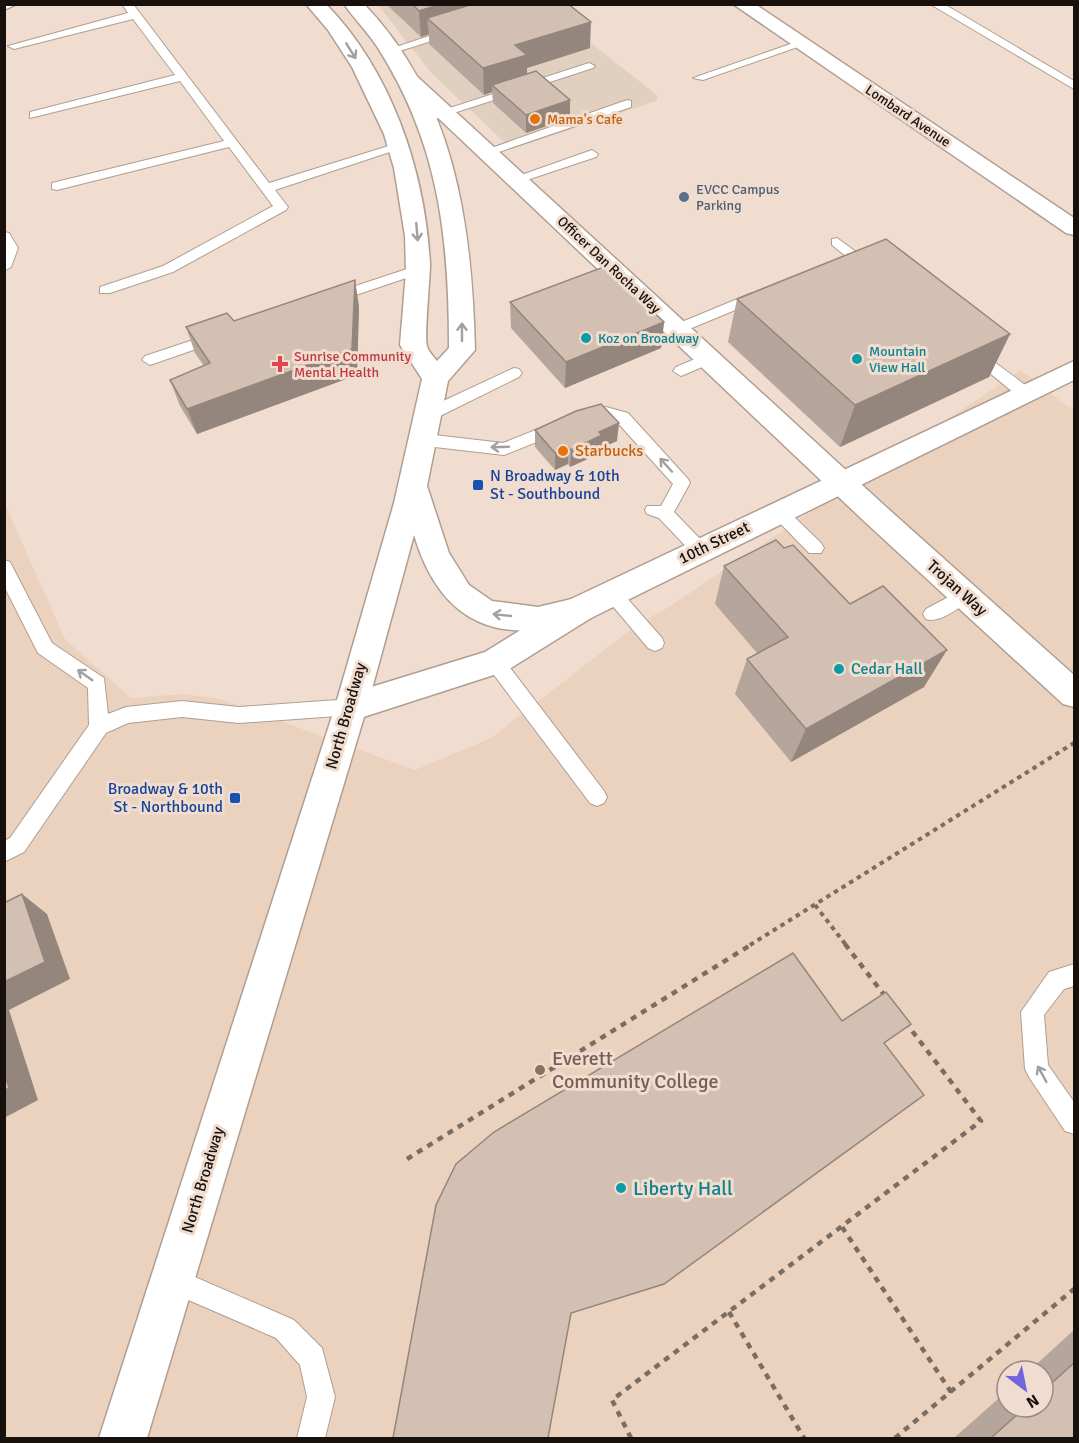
<svg xmlns="http://www.w3.org/2000/svg" width="1079" height="1443" font-family="Signika,sans-serif">
  <style>
    .commercial { fill: #e1d0bf }
    .built { fill: #ebd2bf; fill-rule: evenodd }
    .lines { fill: none; stroke-linecap: round; stroke-linejoin: round }
    .lane-casing { stroke: #b09e91; stroke-width: 2 }
    .street-casing { stroke: #b09e91; stroke-width: 3 }
    .secondary-casing { stroke: #b09e91; stroke-width: 3 }
    .primary-casing { stroke: #b09e91; stroke-width: 3 }
    .path-far1 { stroke: #796d64; stroke-width: 4; stroke-dasharray: 4.5 4.5; stroke-linecap: butt }
    .path { stroke: #796d64; stroke-width: 4.5; stroke-dasharray: 6 6; stroke-linecap: butt }
    .lane { fill: #fff; fill-rule: evenodd }
    .street { fill: #fff; fill-rule: evenodd }
    .secondary { fill: #fff; fill-rule: evenodd }
    .primary { fill: #fff; fill-rule: evenodd }
    .wall { fill: #b5a59a }
    .shaded-wall { fill: #94867d }
    .building { fill: #d3c0b3; stroke: #94867d; stroke-width: 1.5 }
    .oneway { stroke: #a29f9e }
    .food-dot { fill: #e8710a; stroke: #f0ddcf; stroke-width: 2 }
    .service-dot { fill: #5c6f8a; stroke: #f0ddcf; stroke-width: 2 }
    .culture-dot { fill: #0f9aa8; stroke: #f0ddcf; stroke-width: 2 }
    .health-dot { fill: #e0444e; stroke: #f0ddcf; stroke-width: 2 }
    .transit-dot { fill: #1a4fb4; stroke: #f0ddcf; stroke-width: 2 }
    .education-dot { fill: #8d6e63; stroke: #f0ddcf; stroke-width: 2 }
    .labels { text-anchor: middle; dominant-baseline: central; stroke-width: 6; stroke-linejoin: round; paint-order: stroke }
    .far-street-label { font-size: 14px; fill: #17100c; stroke: #f0ddcf }
    .far-food-label { font-size: 14px; fill: #c56008; stroke: #f0ddcf; text-anchor: start }
    .far-service-label { font-size: 14px; fill: #4e5e75; stroke: #f0ddcf; text-anchor: start }
    .far-culture-label { font-size: 14px; fill: #0d838f; stroke: #f0ddcf; text-anchor: start }
    .far-health-label { font-size: 14px; fill: #be3a42; stroke: #f0ddcf; text-anchor: start }
    .food-label { font-size: 16px; fill: #c56008; stroke: #f0ddcf; text-anchor: start }
    .transit-label { font-size: 16px; fill: #164399; stroke: #f0ddcf; text-anchor: start }
    .street-label { font-size: 16px; fill: #17100c; stroke: #f0ddcf }
    .culture-label { font-size: 16px; fill: #0d838f; stroke: #f0ddcf; text-anchor: start }
    .near-education-label { font-size: 20px; fill: #785e54; stroke: #f0ddcf; text-anchor: start }
    .near-culture-label { font-size: 20px; fill: #0d838f; stroke: #f0ddcf; text-anchor: start }
  </style>
  <rect width="100%" height="100%" fill="#f0ddcf"/>
  <path class="commercial" d="M378,5h165l115,91 -2,5 -144,48 -80,-75z"/>
  <path class="built" d="M1021,370l48,38 5,-2v1032h-1069l-1,-936 61,137 66,59 52,-4 37,5 195,71 76,-32 147,-114 31,-17zM1007,1371h36v36h-36z"/>
  <g class="lines">
    <defs>
      <path id="lane" d="M122,4h11l136,179 126,-39 4,-1 6,4 -130,43 13,17 -2,3 -113,62 -63,21h-10v-6l63,-21 110,-60 -44,-59 -172,43 -5,-1v-6l172,-42 -44,-60 -150,37v-6l145,-37 -42,-56 -119,30 -6,-3 120,-33z
        M930,4h14l130,77v8z
        M453,28l6,3 -2,2 -67,21 -6,-3z
        M796,42l10,2 -103,36 -10,-2z
        M589,63l6,3 -2,2 -161,52 -10,-3z
        M627,100l4,1v6l-141,48h-8l-2,-3z
        M592,150l6,4 -2,3 -75,25h-10l-1,-3z
        M4,232l5,1 9,15 -7,19 -7,4z
        M837,238l37,27v6h-10l-32,-26v-6z
        M419,265l7,4 -2,3 -86,29h-10l-2,-3 2,-3z
        M752,293l5,2 2,3 -2,3 -75,31h-10l-2,-3 2,-3z
        M217,332l5,2 2,3 -2,3 -72,25 -8,-5 3,-4z
        M974,347l58,43 2,4 -2,4h-12l-51,-42 -3,-4z
        M709,353l8,5 -3,4 -33,14 -8,-5 3,-4z
        M514,368l5,1 3,4 -3,4 -83,41h-12l-2,-4 2,-4z
        M606,407l22,6 60,66 2,4 -16,29 32,33 3,5 -3,5h-12l-35,-37 -12,-4 -2,-4 2,-4h14l12,-22 -57,-63 -10,-3 -21,4 -8,-6 2,-4z
        M558,421l6,2 2,4 -2,4 -60,24 -78,-9 -8,-6 8,-6 77,9z
        M779,506l6,2 36,35 3,5 -3,5h-12l-36,-37 -2,-4 2,-4z
        M4,560l6,2 42,81 52,35 4,36 18,-7 56,-6 57,6 112,-8 7,2 3,6 -3,6 -7,2 -112,8 -57,-6 -54,6 -22,10 -82,119 -20,10v-21l6,-3 79,-113 -1,-37 -50,-35 -34,-67z
        M612,586l6,2 44,50 2,5 -2,5 -7,3 -7,-3 -42,-50 -3,-5 3,-5z
        M965,588l6,2 3,5 -3,5c-12,7 -31,24 -45,19l-3,-5 3,-5z
        M495,654l7,3 102,134 3,6 -3,6 -7,3 -7,-3 -102,-136 -2,-5 2,-5z
        M1074,964v22l-10,3 -20,26 4,50 26,37v32l-9,-3 -36,-54 -4,-8 -4,-57 28,-40z
        M172,1267l122,53 28,28 13,49 -10,41h-28l10,-41 -7,-32 -24,-27 -113,-49 -4,-9 4,-9z"/>
      <path id="street" d="M4,4h13l-13,6z
        M733,4h22l319,214v17l-8,-2z
        M1074,361v19l-483,238 -85,53 -155,50 -12,-4 -4,-10 4,-10 146,-45 84,-52z"/>
      <path id="secondary" d="M403,68l7,2 475,436 189,169v32l-11,-3 -198,-182 -469,-444 -3,-4 3,-4z"/>
      <path id="primary" d="M306,4h20c66,68 99,167 104,260 0,15 -6,74 -3,82 1,5 7,11 10,15l12,-13c0,-111 -10,-204 -71,-300 -10,-16 -23,-28 -34,-44h20c91,95 108,221 111,346l-27,31 -21,105 22,67 20,32 23,16 46,6 42,-10 11,3 4,9 -4,9c-88,29 -149,10 -177,-83l-47,172 -220,731h-48l236,-731 59,-204 28,-124 -22,-34 6,-74 -1,-35 -11,-68 -10,-34 -32,-67 -24,-37z"/>
    </defs>
    <use href="#lane" class="lane-casing"/>
    <use href="#street" class="street-casing"/>
    <use href="#secondary" class="secondary-casing"/>
    <use href="#primary" class="primary-casing"/>
    <path class="path-far1" d="M815,905l31,40
      M750,945l324,-202"/>
    <path class="path" d="M845,944l40,52
      M407,1159l345,-215
      M842,1227l109,165
      M729,1312l75,126
      M631,1438l-19,-38 369,-279 -75,-98
      M895,1438l179,-149"/>
    <use href="#lane" class="lane"/>
    <use href="#street" class="street"/>
    <use href="#secondary" class="secondary"/>
    <use href="#primary" class="primary"/>
  </g>
  <path class="wall" d="M386,4h182l22,44 -63,20v6l43,44 -44,15 -33,-30 -1,-11 -8,3 -55,-51v-10l-8,3z
    M737,299l273,35 -21,43 -149,70 -112,-105z
    M510,302l154,20 -3,26 -96,40 -54,-60z
    M359,306l-2,69 -160,59 -17,-28 -10,-26 34,-14 -9,-13 -9,-26z
    M535,430l82,11 -16,7v5l-31,14 -2,-3 -13,6 -20,-23z
    M724,566l200,121 -133,75 -56,-68 12,-35 10,-6 -42,-49z
    M1074,1330v108h-120l53,-47v16h36v-36h-14z"/>
  <path class="shaded-wall" d="M441,4h82l-96,14 2,16 -8,3 -2,-26z
    M591,22l-1,26 -63,20v13l-35,4v7l-8,3 -1,-27 32,-23z
    M570,100v18l-44,15v-18z
    M355,280l4,26 -2,69 -160,59 -10,-25z
    M664,322l-3,26 -96,40 1,-26z
    M1010,334l-21,43 -149,70 15,-42z
    M619,423l-2,18 -16,7v5l-31,14 1,-17 28,-18z
    M568,447v17l-13,6v-17z
    M947,650l-23,37 -133,75 15,-33z
    M22,894l25,20 23,65 -61,31 29,90 -34,18v-136z"/>
  <path class="building" d="M412,4h29l-22,7z
    M473,4h95l23,18 -76,23 12,10 -44,13 -56,-50z
    M536,71l34,29 -44,15 -34,-30z
    M886,239l124,95 -155,71 -118,-106z
    M606,266l58,56 -98,40 -56,-60z
    M355,280l-3,69 -165,60 -17,-29 40,-17 -24,-36 41,-14 7,8z
    M601,404l18,19 -20,9 3,3 -31,15 -3,-3 -13,6 -20,-23 41,-19z
    M776,540l8,8 9,-3 57,59 33,-18 64,64 -141,79 -59,-70 41,-22 -64,-71z
    M22,894l23,68 -41,20v-79z
    M793,953l49,68 44,-29 25,32 -27,19 40,52 -260,189 -93,29 -23,125h-155l43,-233 20,-41 38,-32z
    M4,1072l5,16 -5,3z
    M1074,1363v75h-83l35,-31h17v-16z"/>
  <defs><path id="oneway-shaft" d="M-6 0H5M1.5-3L5.5 0L1.5 3" fill="none" stroke-width="1.6" stroke-linecap="round" stroke-linejoin="round" transform="scale(1.5)"/></defs>
  <g class="oneway">
    <use href="#oneway-shaft" transform="translate(351 51) rotate(58)"/>
    <use href="#oneway-shaft" transform="translate(417 232) rotate(85)"/>
    <use href="#oneway-shaft" transform="translate(462 332) rotate(-90)"/>
    <use href="#oneway-shaft" transform="translate(500 447) rotate(178)"/>
    <use href="#oneway-shaft" transform="translate(666 465) rotate(-132)"/>
    <use href="#oneway-shaft" transform="translate(502 615) rotate(-174)"/>
    <use href="#oneway-shaft" transform="translate(85 675) rotate(-145)"/>
    <use href="#oneway-shaft" transform="translate(1042 1074) rotate(-119)"/>
  </g>
  <g class="food-dot">
    <circle cx="535" cy="119" r="6"/>
    <circle cx="563" cy="451" r="6"/>
  </g>
  <circle class="service-dot" cx="684" cy="197" r="6"/>
  <g class="culture-dot">
    <circle cx="586" cy="338" r="6"/>
    <circle cx="857" cy="359" r="6"/>
    <circle cx="839" cy="669" r="6"/>
    <circle cx="621" cy="1188" r="6"/>
  </g>
  <path class="health-dot" d="M277 355h6v6h6v6h-6v6h-6v-6h-6v-6h6z"/>
  <g class="transit-dot">
    <rect x="472" y="479" width="12" height="12" rx="3"/>
    <rect x="229" y="792" width="12" height="12" rx="3"/>
  </g>
  <circle class="education-dot" cx="540" cy="1070" r="6"/>
  <g class="labels">
    <g class="far-street-label">
      <text transform="translate(908 116) rotate(34)">Lombard Avenue</text>
      <text transform="translate(609 265) rotate(43)">Officer Dan Rocha Way</text>
    </g>
    <g class="far-food-label">
      <text x="547" y="119">Mama's Cafe</text>
    </g>
    <g class="far-service-label">
      <text x="696" y="189">EVCC Campus<tspan x="696" dy="16">Parking</tspan></text>
    </g>
    <g class="far-culture-label">
      <text x="598" y="338">Koz on Broadway</text>
      <text x="869" y="351">Mountain<tspan x="869" dy="16">View Hall</tspan></text>
    </g>
    <g class="far-health-label">
      <text x="294" y="356">Sunrise Community<tspan x="294" dy="16">Mental Health</tspan></text>
    </g>
    <g class="food-label">
      <text x="575" y="451">Starbucks</text>
    </g>
    <g class="transit-label">
      <text x="490" y="476">N Broadway &amp; 10th<tspan x="490" dy="18">St - Southbound</tspan></text>
      <text x="223" y="789" text-anchor="end">Broadway &amp; 10th<tspan x="223" dy="18">St - Northbound</tspan></text>
    </g>
    <g class="street-label">
      <text transform="translate(714 543) rotate(-26)">10th Street</text>
      <text transform="translate(957 588) rotate(42)">Trojan Way</text>
      <text transform="translate(346 716) rotate(-74)">North Broadway</text>
      <text transform="translate(203 1180) rotate(-73)">North Broadway</text>
    </g>
    <g class="culture-label">
      <text x="851" y="669">Cedar Hall</text>
    </g>
    <g class="near-education-label">
      <text x="552" y="1058">Everett<tspan x="552" dy="23">Community College</tspan></text>
    </g>
    <g class="near-culture-label">
      <text x="633" y="1188">Liberty Hall</text>
    </g>
  </g>
  <rect width="1079" height="1443" fill="none" stroke="#17100c" stroke-width="12"/>
  <g transform="translate(1025 1389) rotate(148)"><circle r="28" fill="#f0ddcf" stroke="#998b81" stroke-width="1.5"/>
  <path d="M0-4.5L10 22L0 15L-10 22Z" fill="#7263de"/>
  <text y="-9" font-size="16" font-weight="bold" text-anchor="middle" fill="#17100c">N</text>
  </g>
</svg>
